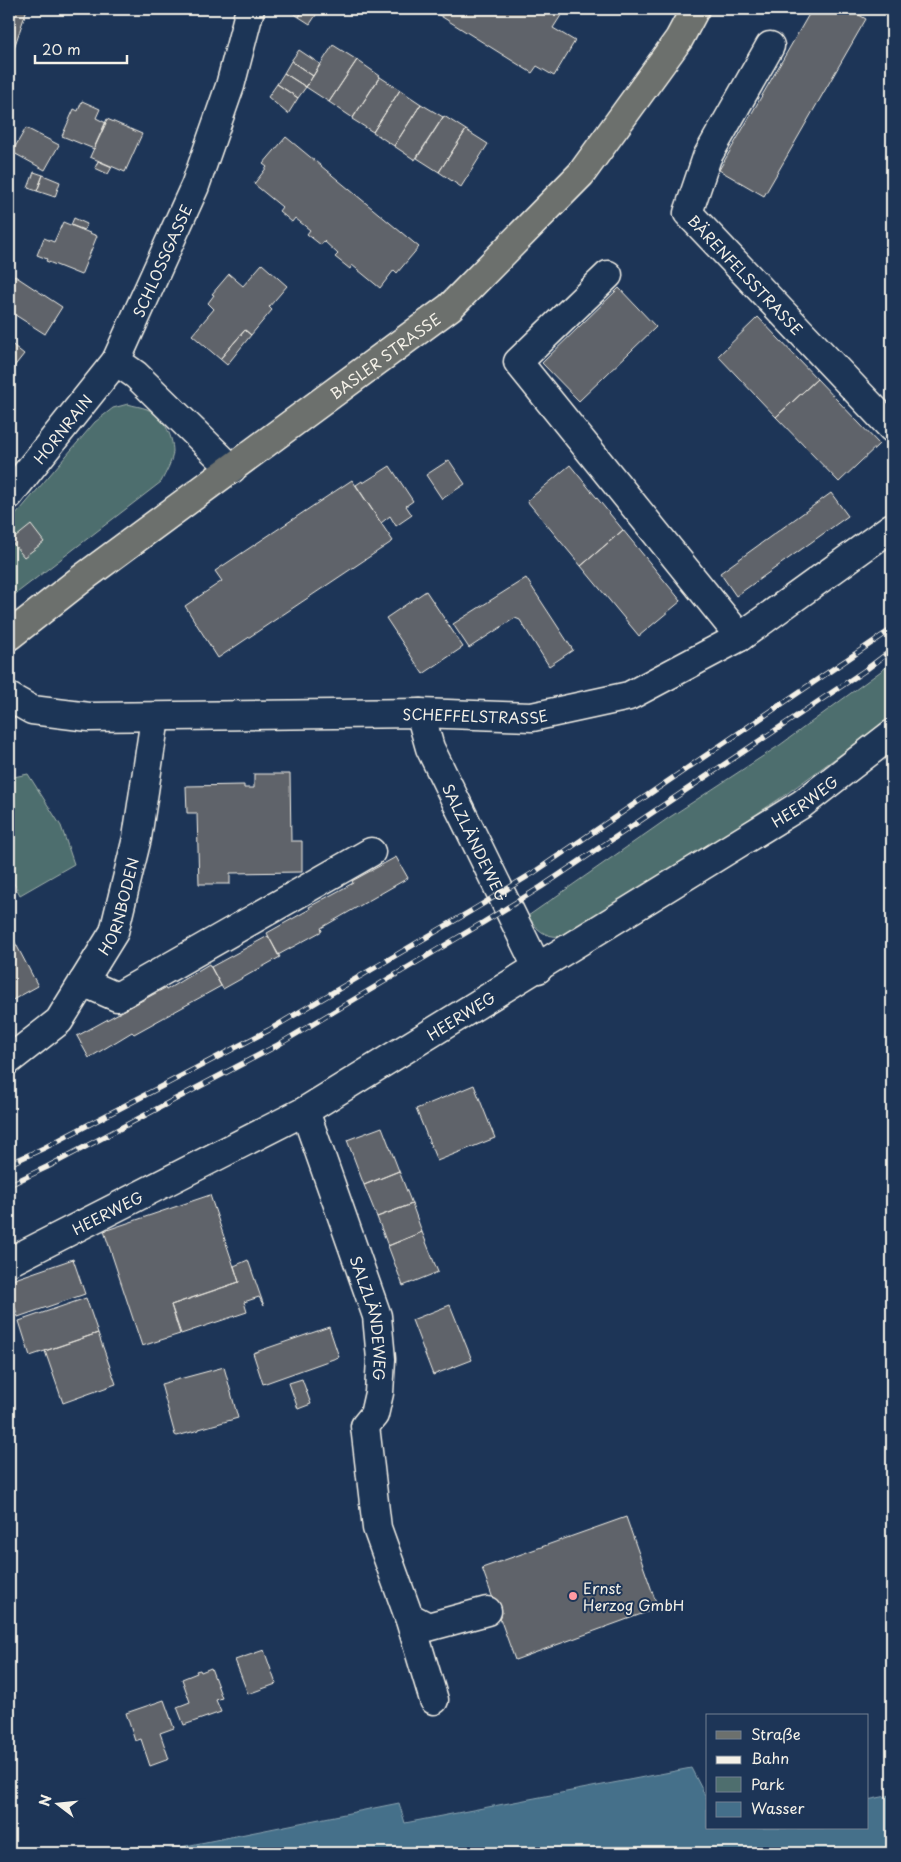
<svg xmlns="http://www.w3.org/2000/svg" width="901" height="1862" font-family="'Playpen Sans',sans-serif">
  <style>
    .green { fill: #4e6e6e; stroke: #a1b0ab }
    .water { fill: #446f8a; stroke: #8aa3b0 }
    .building { fill: #5f636a; stroke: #f4f1e8 }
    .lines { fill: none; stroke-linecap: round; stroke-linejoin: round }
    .minor-casing { stroke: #f4f1e8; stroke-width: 31 }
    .major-casing { stroke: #f4f1e8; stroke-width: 31 }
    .minor { stroke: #1d3557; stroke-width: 28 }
    .major { stroke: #6c706d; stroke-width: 28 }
    .rail-casing { stroke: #f4f1e8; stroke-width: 5.5 }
    .rail { stroke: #1d3557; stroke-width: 4; stroke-dasharray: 11; stroke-linecap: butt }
    .poi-dot { fill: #ff9aa2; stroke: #1d3557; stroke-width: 2 }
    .labels { text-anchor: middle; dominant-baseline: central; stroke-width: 4; stroke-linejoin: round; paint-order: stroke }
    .street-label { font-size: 15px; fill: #f4f1e8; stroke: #1d3557 }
    .poi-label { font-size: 15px; fill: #f4f1e8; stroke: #1d3557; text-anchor: start }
  </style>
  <rect width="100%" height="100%" fill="#1d3557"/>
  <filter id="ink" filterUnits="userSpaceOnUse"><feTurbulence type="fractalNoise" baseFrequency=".02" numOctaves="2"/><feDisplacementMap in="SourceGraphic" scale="10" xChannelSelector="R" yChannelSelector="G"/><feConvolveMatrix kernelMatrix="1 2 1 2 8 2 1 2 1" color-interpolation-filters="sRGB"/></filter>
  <g filter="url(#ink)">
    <path class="green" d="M128,404c6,2 14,3 19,5 16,7 26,26 26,43 -1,10 -7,20 -12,30l-152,117v-76l86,-101 18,-14z
      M892,663v54l-107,78 -182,122c-18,11 -45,30 -65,12 -4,-4 -7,-9 -10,-13l139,-97 113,-74z
      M28,774l33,52 13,38 -54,31 -11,-21v-96z"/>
    <path class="water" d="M691,1768l16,31v29h160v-28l25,-5v58h-741l248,-50 6,20z"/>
    <path class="building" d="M9,9h18l-14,42 -4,-2z
      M289,9h15l-5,8 -11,-7z
      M304,9h16l-10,15 -11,-7z
      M432,9h133l-12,19 22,13 -21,35 -17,-10 -5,7 -101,-63z
      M812,9h37l17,10 -102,177 -45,-26z
      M333,45l24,15 -28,42 -23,-15z
      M299,50l21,14 -7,12 -22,-15z
      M357,60l23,16 -27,42 -24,-16z
      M291,61l22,15 -7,11 -22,-14z
      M284,73l22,14 -8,11 -21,-14z
      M380,77l20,13 -27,42 -21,-13z
      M277,84l21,14 -10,16 -20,-17z
      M400,90l21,14 -27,42 -21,-14z
      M82,101l18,8 -4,9 10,5 -12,26 -32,-13 12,-27 4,2z
      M421,104l22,13 -28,43 -21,-14z
      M444,116l22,14 -27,42 -22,-14z
      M107,119l35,15 -17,38 -35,-15z
      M26,128l33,17 -14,25 -33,-18z
      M466,130l22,14 -27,43 -22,-15z
      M286,137l133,110 -22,26 -3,-3 -14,18 -28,-23 -2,4 -15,-12 3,-3 -14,-13 -3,4 -14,-11 3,-4 -15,-12 -3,4 -13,-11 3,-4 -28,-23 13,-17 -4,-3z
      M98,161l14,6 -4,7 -13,-6z
      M34,172l9,3 -6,16 -9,-3z
      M43,175l17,7 -5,15 -18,-6z
      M74,218l13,6 -3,6 -13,-5z
      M63,222l34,14 -16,39 -35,-14 1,-2 -10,-4 7,-17 10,4z
      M262,264l25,22 -18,21 3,3 -21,25 -6,-5 -25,29 -28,-24 22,-26 -6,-6 6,-8 -2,-1 17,-20 14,12z
      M9,272l53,35 -17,27 -36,-23z
      M619,288l37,39 -77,74 -37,-38z
      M758,317l59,62 -41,38 -58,-61z
      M245,330l6,5 -24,30 -7,-6z
      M9,342l15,12 -15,19z
      M817,379l62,65 -40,38 -63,-65z
      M449,460l16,24 -23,15 -16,-24z
      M570,465l53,65 -42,36 -54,-65z
      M390,466l23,35 -7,5 6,9 -16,11 -6,-10 -9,7 -25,-38 6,-4 1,2z
      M352,480l41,61 -175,117 -33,-52 37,-25 -7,-10z
      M831,493l17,23 -112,80 -16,-23z
      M31,525l13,17 -20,15 -13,-16z
      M623,530l58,71 -42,35 -58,-70z
      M526,578l47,72 -24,16 -29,-46 -5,-2 -46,30 -16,-24z
      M426,591l37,56 -40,27 -37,-56z
      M254,774h36l1,67h11v31l-72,1v11h-31l-2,-71h-10l-1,-27 58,-1v3h10z
      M396,857l12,21 -87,50 1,3 -44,24 -11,-22 43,-24 -1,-2 44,-24 -1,-2z
      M9,931l29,55 -29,16z
      M268,936l12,21 -57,32 -12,-22z
      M209,964l12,22 -87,48 -2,-2 -43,26 -12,-22 88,-48 1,2z
      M474,1085l21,53 -58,23 -21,-52z
      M382,1127l17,44 -35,14 -17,-45z
      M399,1171l13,33 -35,13 -13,-32z
      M210,1195l29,87 -68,23 9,29 -38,12 -38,-115z
      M412,1204l10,28 -34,14 -11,-29z
      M422,1232l16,40 -35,14 -15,-40z
      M73,1259l12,35 -67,23 -9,-28v-8z
      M248,1260l16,46 -5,-9 -15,5 3,10 -66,22 -10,-29 68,-23 -5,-16z
      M86,1298l12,35 -68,23 -11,-35z
      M450,1305l22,55 -39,15 -21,-55z
      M329,1327l10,30 -76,27 -10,-31z
      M98,1333l18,51 -53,19 -18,-52z
      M224,1367l14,51 -39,11v1l-22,6 -2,-1 -14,-51z
      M302,1379l9,25 -13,5 -9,-26z
      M626,1517l32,91 -143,52 -33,-92z
      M264,1650l12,34 -28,10 -13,-34z
      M211,1668l11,30 -6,2 5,12 -37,13 -7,-18 13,-5 -8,-23 15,-6 -1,-2 4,-1 1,2z
      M164,1700l10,28 -14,5 9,26 -19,7 -9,-27 -6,2 -9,-28z"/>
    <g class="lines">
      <defs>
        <g id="minor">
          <path id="s1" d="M770,46l-63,111 -19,56 204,215"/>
          <path d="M608,275l-90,87 222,275"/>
          <path id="s2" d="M232,469l-96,-94 -20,-14 79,-175 35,-100 20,-77"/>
          <path id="s3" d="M9,495l107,-134"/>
          <path id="s4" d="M9,697l23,13 57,7 331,-4 112,4 97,-21 111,-59 152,-110"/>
          <path id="s5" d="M420,713l10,35 108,221"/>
          <path d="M83,982l34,15 254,-145"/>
          <path id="s6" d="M9,1060l50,-39 55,-89 23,-94 18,-120"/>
          <path id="s7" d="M305,1111l72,205 4,43 -2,34 -5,22 -9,11 12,102 32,89 25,83"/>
          <path id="s8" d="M9,1262l296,-151 497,-307 90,-70"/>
          <path d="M409,1617l19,10 59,-16"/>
        </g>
        <g id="major">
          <path id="s9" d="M9,636l75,-59 366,-270 131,-133 98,-135 16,-30"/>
        </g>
      </defs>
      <use href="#minor" class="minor-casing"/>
      <use href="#major" class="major-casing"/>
      <use href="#minor" class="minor"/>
      <use href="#major" class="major"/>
      <defs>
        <path id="rail" d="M9,1164l35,-16 225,-118 207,-122 57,-35 359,-244
          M9,1185l38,-18 229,-121 208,-124 57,-35 323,-216 28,-21"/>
      </defs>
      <use href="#rail" class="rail-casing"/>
      <use href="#rail" class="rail"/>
    </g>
  </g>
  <circle class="poi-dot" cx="573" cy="1596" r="5"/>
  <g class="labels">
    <g class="street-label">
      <text stroke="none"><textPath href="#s2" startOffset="269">SCHLOSSGASSE</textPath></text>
      <text stroke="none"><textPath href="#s1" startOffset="271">BÄRENFELSSTRASSE</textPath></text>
      <text stroke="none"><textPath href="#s9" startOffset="469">BASLER STRASSE</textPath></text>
      <text stroke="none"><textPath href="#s3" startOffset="85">HORNRAIN</textPath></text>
      <text stroke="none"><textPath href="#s4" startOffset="470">SCHEFFELSTRASSE</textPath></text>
      <text stroke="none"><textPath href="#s8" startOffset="920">HEERWEG</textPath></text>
      <text stroke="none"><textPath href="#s5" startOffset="141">SALZLÄNDEWEG</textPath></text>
      <text stroke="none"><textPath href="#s6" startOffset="194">HORNBODEN</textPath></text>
      <text stroke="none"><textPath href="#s8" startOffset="515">HEERWEG</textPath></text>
      <text stroke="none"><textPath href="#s8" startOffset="110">HEERWEG</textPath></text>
      <text stroke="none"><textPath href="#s7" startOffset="218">SALZLÄNDEWEG</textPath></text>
    </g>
    <g class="poi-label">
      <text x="583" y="1587">Ernst<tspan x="583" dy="17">Herzog GmbH</tspan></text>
    </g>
  </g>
  <rect width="901" height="1862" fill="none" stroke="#1d3557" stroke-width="30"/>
  <rect x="15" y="15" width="871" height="1832" fill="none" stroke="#f4f1e8" stroke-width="2" filter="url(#ink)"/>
  <rect x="706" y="1714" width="162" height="115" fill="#1d3557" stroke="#738091"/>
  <rect x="716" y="1731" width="25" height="8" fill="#6c706d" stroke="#738091"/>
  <text x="751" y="1740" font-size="15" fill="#f4f1e8">Straße</text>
  <rect x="716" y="1756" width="25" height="8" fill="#f4f1e8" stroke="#738091"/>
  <text x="751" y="1764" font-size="15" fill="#f4f1e8">Bahn</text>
  <rect x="716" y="1777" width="25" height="15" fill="#4e6e6e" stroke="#738091"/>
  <text x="751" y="1790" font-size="15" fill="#f4f1e8">Park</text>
  <rect x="716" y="1802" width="25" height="15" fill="#446f8a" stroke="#738091"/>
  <text x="751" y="1814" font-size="15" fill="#f4f1e8">Wasser</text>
  <g transform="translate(58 1804) rotate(286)" stroke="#1d3557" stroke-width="4" paint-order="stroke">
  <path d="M0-4L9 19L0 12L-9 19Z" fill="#f4f1e8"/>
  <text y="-8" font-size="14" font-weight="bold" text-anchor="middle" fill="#f4f1e8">N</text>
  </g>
  <path d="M35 55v8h92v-8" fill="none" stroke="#f4f1e8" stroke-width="2.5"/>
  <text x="42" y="55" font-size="15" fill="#f4f1e8" stroke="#1d3557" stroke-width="4" paint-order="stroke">20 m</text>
</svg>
